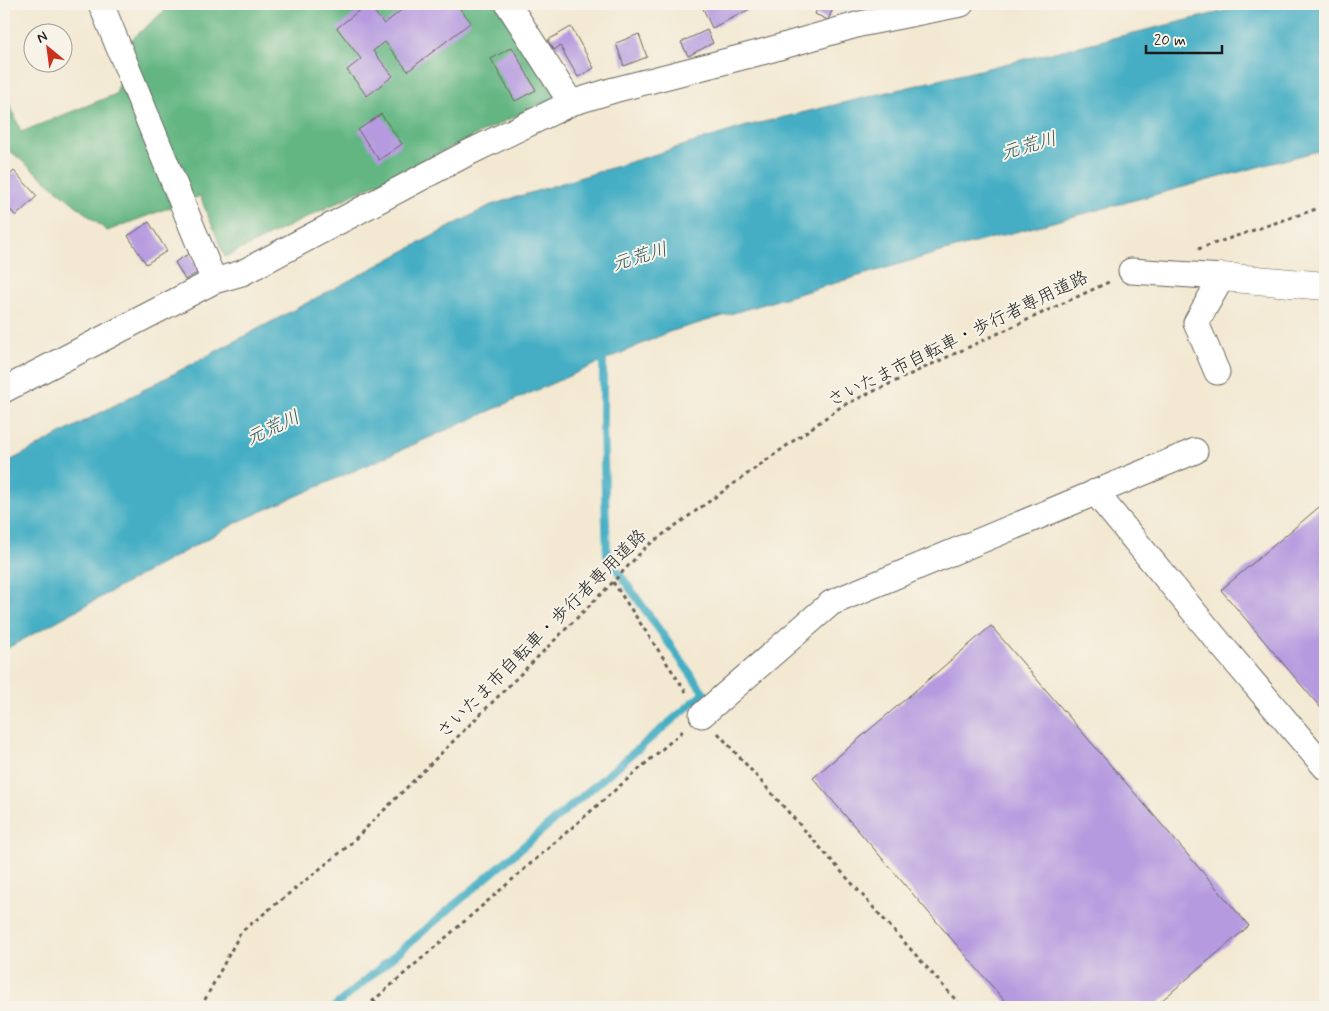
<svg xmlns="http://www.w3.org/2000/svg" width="1329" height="1011" font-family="Mynerve,'Klee One',sans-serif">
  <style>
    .forest { fill: #64b682; stroke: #40694f }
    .water { fill: #45aec4; stroke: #306570 }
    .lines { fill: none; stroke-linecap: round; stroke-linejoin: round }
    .stream { stroke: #45aec4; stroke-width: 8 }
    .building { fill: #b59adf }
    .minor-casing { stroke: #67645c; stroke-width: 27 }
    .tertiary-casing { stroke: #67645c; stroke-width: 29 }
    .path { stroke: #67645c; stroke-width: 3; stroke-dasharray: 4 4; stroke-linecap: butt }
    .minor { stroke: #fff; stroke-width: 25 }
    .tertiary { stroke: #fff; stroke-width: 28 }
    .labels { text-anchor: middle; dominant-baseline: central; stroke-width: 4; stroke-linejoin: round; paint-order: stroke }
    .street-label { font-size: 18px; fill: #1c1c1c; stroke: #f7f3e8 }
    .water-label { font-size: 19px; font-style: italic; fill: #2c565f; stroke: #f7f3e8 }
  </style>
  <rect width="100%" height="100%" fill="#f7f3e8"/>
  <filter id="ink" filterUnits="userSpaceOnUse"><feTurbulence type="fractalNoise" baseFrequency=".02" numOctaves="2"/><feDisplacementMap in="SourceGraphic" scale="10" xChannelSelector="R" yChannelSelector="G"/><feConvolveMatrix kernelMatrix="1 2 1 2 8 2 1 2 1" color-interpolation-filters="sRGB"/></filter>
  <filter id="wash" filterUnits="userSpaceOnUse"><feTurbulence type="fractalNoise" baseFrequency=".0096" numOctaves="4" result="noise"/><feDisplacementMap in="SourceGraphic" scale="20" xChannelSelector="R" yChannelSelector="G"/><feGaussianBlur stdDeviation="1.12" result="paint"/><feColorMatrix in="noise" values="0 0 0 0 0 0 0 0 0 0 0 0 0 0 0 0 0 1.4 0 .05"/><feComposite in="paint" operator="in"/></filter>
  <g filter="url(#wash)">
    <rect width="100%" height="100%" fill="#f3e9d3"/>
    <path class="forest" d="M172,4h325l60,92 -332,161 -25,-61 -93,35 -103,-85v-57l17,43 95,-38 15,-54z"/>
    <path class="water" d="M1254,4h71v145l-388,104 -268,79 -429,189 -236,129v-186l487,-259 256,-79z"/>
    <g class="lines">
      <path class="stream" d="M334,1007l370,-314 -97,-137 -4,-129v-75"/>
    </g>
    <g id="blocks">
      <path class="building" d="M367,4h1l16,20 25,-20h47l15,18 -63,49 -23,-29 -12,9 20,25 -26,20 -20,-26 14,-11 -24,-31z
        M701,4h48l3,4 -40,20z
        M819,4h16l-7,16 -13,-6z
        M571,27l23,41 -16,9 -18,-31 -6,4 -6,-10z
        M707,30l6,13 -25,13 -7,-14z
        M639,34l8,23 -23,9 -8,-23z
        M512,47l24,43 -21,11 -24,-42z
        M381,114l21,30 -23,16 -21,-30z
        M14,171l23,25 -21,20 -12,-13v-22z
        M149,222l18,29 -21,13 -18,-28z
        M190,253l11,18 -16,9 -10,-18z
        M1325,502v211l-104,-123z
        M991,626l258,300 -95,81h-144l-197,-229z"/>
    </g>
  </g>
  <g filter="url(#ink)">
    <use href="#blocks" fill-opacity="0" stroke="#67645c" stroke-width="1"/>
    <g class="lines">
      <defs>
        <path id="minor" d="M101,4l113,277
          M508,4l63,99
          M1131,271l91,6 -26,46 21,49
          M4,390l210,-109 28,-8 222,-118 107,-52 43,-13 148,-38 98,-28 101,-20
          M1095,492l128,155 102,120
          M702,715l129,-112 364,-152"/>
        <path id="tertiary" d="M1222,277l103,9"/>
      </defs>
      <use href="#minor" class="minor-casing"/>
      <use href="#tertiary" class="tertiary-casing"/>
      <path class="path" d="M1198,249l127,-43
        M613,582l75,113
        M718,733l244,274
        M374,1001l5,6
        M201,1007l40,-75 106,-85 266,-265 34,-36 195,-140 269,-125
        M366,1007l318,-277"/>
      <use href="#minor" class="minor"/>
      <use href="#tertiary" class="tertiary"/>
    </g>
  </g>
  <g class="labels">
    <g class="street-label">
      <text transform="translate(958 339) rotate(-26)">さいたま市自転車・歩行者専用道路</text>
      <text transform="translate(542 634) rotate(-45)">さいたま市自転車・歩行者専用道路</text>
    </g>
    <g class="water-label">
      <text transform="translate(1029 146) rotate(-16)">元荒川</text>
      <text transform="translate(640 257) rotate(-17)">元荒川</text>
      <text transform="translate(273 428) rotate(-25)">元荒川</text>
    </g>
  </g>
  <rect width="1329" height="1011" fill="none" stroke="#f7f3e8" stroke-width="20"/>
  <g transform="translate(48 48) rotate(331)"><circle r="24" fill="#f7f3e8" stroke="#9f9d96"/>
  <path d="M0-4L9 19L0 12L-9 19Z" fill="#c8321e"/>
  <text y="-8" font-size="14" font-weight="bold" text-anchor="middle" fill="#1c1c1c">N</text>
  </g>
  <path d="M1146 45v8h76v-8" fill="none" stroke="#1c1c1c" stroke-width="2.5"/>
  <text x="1154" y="45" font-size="15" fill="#1c1c1c" stroke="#f7f3e8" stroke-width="4" paint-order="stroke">20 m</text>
</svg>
